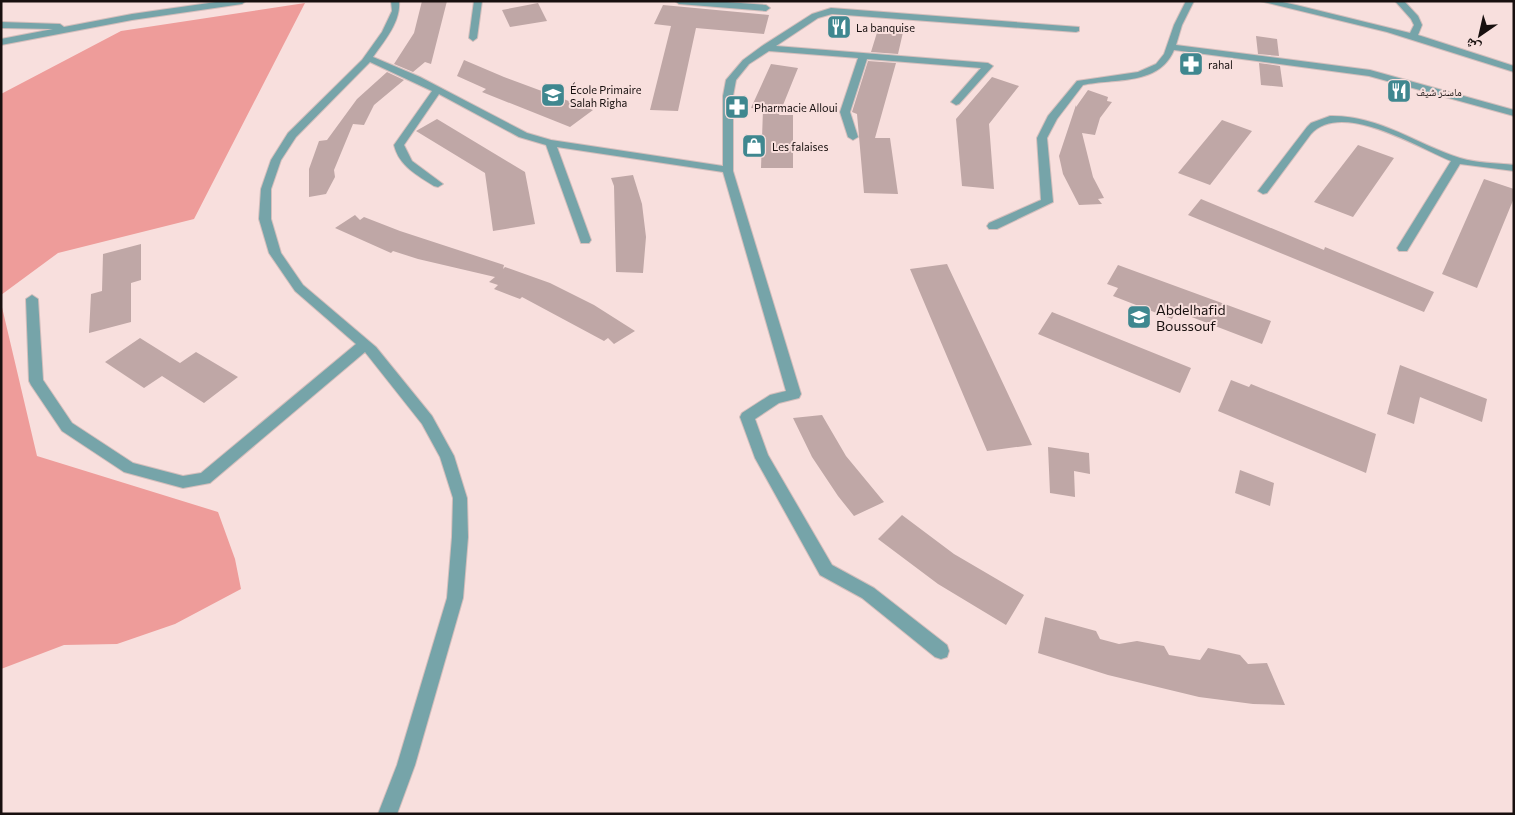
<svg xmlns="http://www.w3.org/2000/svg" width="1515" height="815" font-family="Commissioner,'Noto Naskh Arabic',sans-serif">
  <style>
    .green { fill: #ee9c9a }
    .building { fill: #bfa7a6 }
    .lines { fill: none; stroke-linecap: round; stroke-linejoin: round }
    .minor-casing { stroke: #d4bebc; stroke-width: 2 }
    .minor { fill: #76a4a9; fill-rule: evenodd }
    .labels { text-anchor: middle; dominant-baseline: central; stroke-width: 4; stroke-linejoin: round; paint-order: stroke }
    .far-poi-label { font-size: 11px; fill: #18100f; stroke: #f8dfdd; text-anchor: start }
    .poi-label { font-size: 14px; fill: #18100f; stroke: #f8dfdd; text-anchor: start }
  </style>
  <rect width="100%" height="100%" fill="#f8dfdd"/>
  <path class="green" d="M305,3l-111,216 -136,34 -57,42v-201l120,-63z
    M1,303l36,153 181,56 17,47 6,30 -66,35 -58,20 -53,1 -63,24z"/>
  <path class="building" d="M422,1h25l-16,63 -6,-2 -12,10 -19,-8 20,-31z
    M538,3l9,18 -37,6 -8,-17z
    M663,5l106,10 -5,19 -68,-6 -18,83 -28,-1 21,-84 -17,-2z
    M879,26l25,2 -6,26 -27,-2z
    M1256,36l21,3 2,17 -21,-2z
    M464,60l40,17 89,33 -23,17 -88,-35 4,-3 -29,-13z
    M868,61l28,2 -21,75h15l8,56 -34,-1 -7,-79 -5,-2z
    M1259,63l21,3 3,21 -22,-2z
    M771,64l27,4 -19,47h14v53h-32l2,-59 -12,-1z
    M387,72l17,8 -30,25 -10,20 -11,-1 -19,46 1,7 -9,17 -17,3v-28l10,-28 8,-1 30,-41z
    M992,77l27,9 -30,38 5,65 -32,-3 -6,-67z
    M1088,90l20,7 -1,4 5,1 -12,16 -5,17 -13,-2 11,44 11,21 -6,1 4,5 -23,1 -16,-31 -4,-18 17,-51v2z
    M437,119l88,53 10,52 -42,7 -8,-58 -69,-42z
    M1222,120l30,11 -42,54 -32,-12z
    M1358,145l36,13 -41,59 -39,-15z
    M633,175l9,29 4,33 -3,36 -27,-1 -2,-86 -3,-8z
    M1484,179l30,10v9l-37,90 -35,-14z
    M1201,199l123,51 1,-3 109,45 -10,20 -236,-97z
    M355,215l5,5 4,-3 36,14 104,34 -1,4 2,-2 45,16 44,22 41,26 -21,13 -6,-6 -4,3 -82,-44 -2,2 -26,-10 4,-4 -9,-3 6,-5 -77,-18 -25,-8 -2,2 -56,-25z
    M141,244v36l-10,3v39l-42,11 2,-39 11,-3 1,-37z
    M947,264l85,181 -45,6 -77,-182z
    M1118,265l153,56 -9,23 -86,-33 -4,8 -59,-23 5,-8 -11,-4z
    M1052,312l139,56 -11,25 -142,-59z
    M140,338l40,25 16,-11 42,25 -34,26 -42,-27 -18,12 -39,-26z
    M1400,365l87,34 -5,23 -62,-25 -6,27 -27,-10z
    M1231,380l18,7 2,-3 125,50 -10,39 -148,-62z
    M822,415l24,41 38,46 -30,14 -16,-20 -26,-39 -19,-39z
    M1048,447l41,6 1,21 -16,-3 1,26 -25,-4z
    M1240,470l34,13 -4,23 -35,-13z
    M902,515l52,39 70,41 -18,30 -68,-41 -60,-45z
    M1045,617l51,14 4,8 19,5 18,-3 27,5 5,9 31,5 8,-12 32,7 8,9 19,-1 18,42 -32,-1 -54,-7 -91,-22 -70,-22z"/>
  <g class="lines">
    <defs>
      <path id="minor" d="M223,1h23l-4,3 -110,16 -131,25v-6l52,-10 -52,-1v-6l59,2 4,3 68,-13z
        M391,1h8c2,21 -15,40 -26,56l47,20 107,56 24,7 172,26v-70l3,-16 17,-20 19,-14 50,-32 19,-6 248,19v4l-3,1 -244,-18 -14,4 -42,28 212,17 5,3 -34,38 -3,1 -5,-3 30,-34 -114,-9 -17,53 8,25 -5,3 -5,-3 -8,-25 18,-54 -89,-7 -20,13 -13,16 -3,16v75l68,223 -2,4 -20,5 -24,16 13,36 64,110 42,23 73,57 2,6 -2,6 -6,2 -6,-2 -73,-59 -42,-23 -65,-117 -15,-41 2,-4 28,-18 16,-4 -63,-219 -166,-25 34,93 -2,3h-8l-35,-98 -27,-8 -80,-43 -35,51 8,16 31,23 -5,3 -4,-1c-17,-11 -35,-20 -40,-41l38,-54 -62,-29 -74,75 -15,23 -10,29v30l10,34 22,32 73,62 56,69 22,40 13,42 1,39 -5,61 -48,167 -18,49h-19l19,-49 50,-167 5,-61 1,-39 -13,-41 -18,-33 -57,-72 -155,131 -27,5 -59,-16 -62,-41 -31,-46 -2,-4 -3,-82 6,-4 6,4 5,81 29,43 61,40 50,13 18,-3 155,-129 -61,-53 -26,-38 -10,-34 2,-30 10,-29 17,-27 74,-73 20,-28 10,-21z
        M474,1h8l-5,37 -4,3 -4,-3z
        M675,1h38l53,4 4,3 -4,3 -87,-7z
        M1186,1h8l-12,24 -6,20 194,25 144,40v6l-145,-40 -195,-26c-15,36 -59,28 -91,35l-26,34 -10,19 6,64 -56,27h-8l-2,-3 2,-3 52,-23 -4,-62 11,-22 29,-35 61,-9 18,-8 8,-10 10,-29z
        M1260,1h18l18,4 114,28 4,-8 -3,-6 -16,-18h9l14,15 4,9 -4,10 96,31v6l-127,-40z
        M1330,116c49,-1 86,28 130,42 17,5 36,5 54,7v6l-54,-7 -53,87h-8l-2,-3 54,-87c-33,-13 -109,-61 -140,-27l-44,59 -4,1 -5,-3 49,-64 4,-4z"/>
    </defs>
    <use href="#minor" class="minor-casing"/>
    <use href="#minor" class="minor"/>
  </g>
  <defs>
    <symbol id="restaurant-square" viewBox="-11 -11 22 22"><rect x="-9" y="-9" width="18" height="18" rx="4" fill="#3f878f" stroke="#f8dfdd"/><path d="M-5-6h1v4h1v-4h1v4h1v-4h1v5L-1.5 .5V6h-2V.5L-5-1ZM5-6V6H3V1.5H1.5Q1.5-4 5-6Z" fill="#fff"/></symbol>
    <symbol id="pharmacy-square" viewBox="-11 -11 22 22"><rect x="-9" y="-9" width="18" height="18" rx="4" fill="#3f878f" stroke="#f8dfdd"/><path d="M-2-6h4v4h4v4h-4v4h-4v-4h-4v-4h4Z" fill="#fff"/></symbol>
    <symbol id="school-square" viewBox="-11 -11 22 22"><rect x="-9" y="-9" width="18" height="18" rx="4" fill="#3f878f" stroke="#f8dfdd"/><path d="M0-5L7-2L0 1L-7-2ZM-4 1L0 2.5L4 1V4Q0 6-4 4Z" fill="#fff"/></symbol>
    <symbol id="shop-square" viewBox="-11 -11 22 22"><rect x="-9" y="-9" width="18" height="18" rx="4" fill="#3f878f" stroke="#f8dfdd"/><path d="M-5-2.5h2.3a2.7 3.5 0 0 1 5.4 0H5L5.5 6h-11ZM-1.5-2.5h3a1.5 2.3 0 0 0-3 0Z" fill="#fff"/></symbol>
  </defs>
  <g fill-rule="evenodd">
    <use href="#restaurant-square" x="825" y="13" width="28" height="28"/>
    <use href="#pharmacy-square" x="1177" y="50" width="28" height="28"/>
    <use href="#restaurant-square" x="1385" y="77" width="28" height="28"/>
    <use href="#school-square" x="539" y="81" width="28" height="28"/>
    <use href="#pharmacy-square" x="723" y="93" width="28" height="28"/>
    <use href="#shop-square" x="740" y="132" width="28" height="28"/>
    <use href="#school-square" x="1125" y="303" width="28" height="28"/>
  </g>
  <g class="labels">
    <g class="far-poi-label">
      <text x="856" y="27">La banquise</text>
      <text x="1208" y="64">rahal</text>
      <text x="570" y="89">École Primaire<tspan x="570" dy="13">Salah Righa</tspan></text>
      <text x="1416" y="91">ماستر شيف</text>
      <text x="754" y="107">Pharmacie Alloui</text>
      <text x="772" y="146">Les falaises</text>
    </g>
    <g class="poi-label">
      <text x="1156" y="309">Abdelhafid<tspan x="1156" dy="16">Boussouf</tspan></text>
    </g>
  </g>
  <rect width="1515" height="815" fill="none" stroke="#18100f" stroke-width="5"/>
  <g transform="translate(1480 35) rotate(214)" stroke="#f8dfdd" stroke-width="4" paint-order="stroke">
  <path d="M0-4L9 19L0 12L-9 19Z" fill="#18100f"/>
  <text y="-8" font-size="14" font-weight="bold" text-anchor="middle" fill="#18100f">ش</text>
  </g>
</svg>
